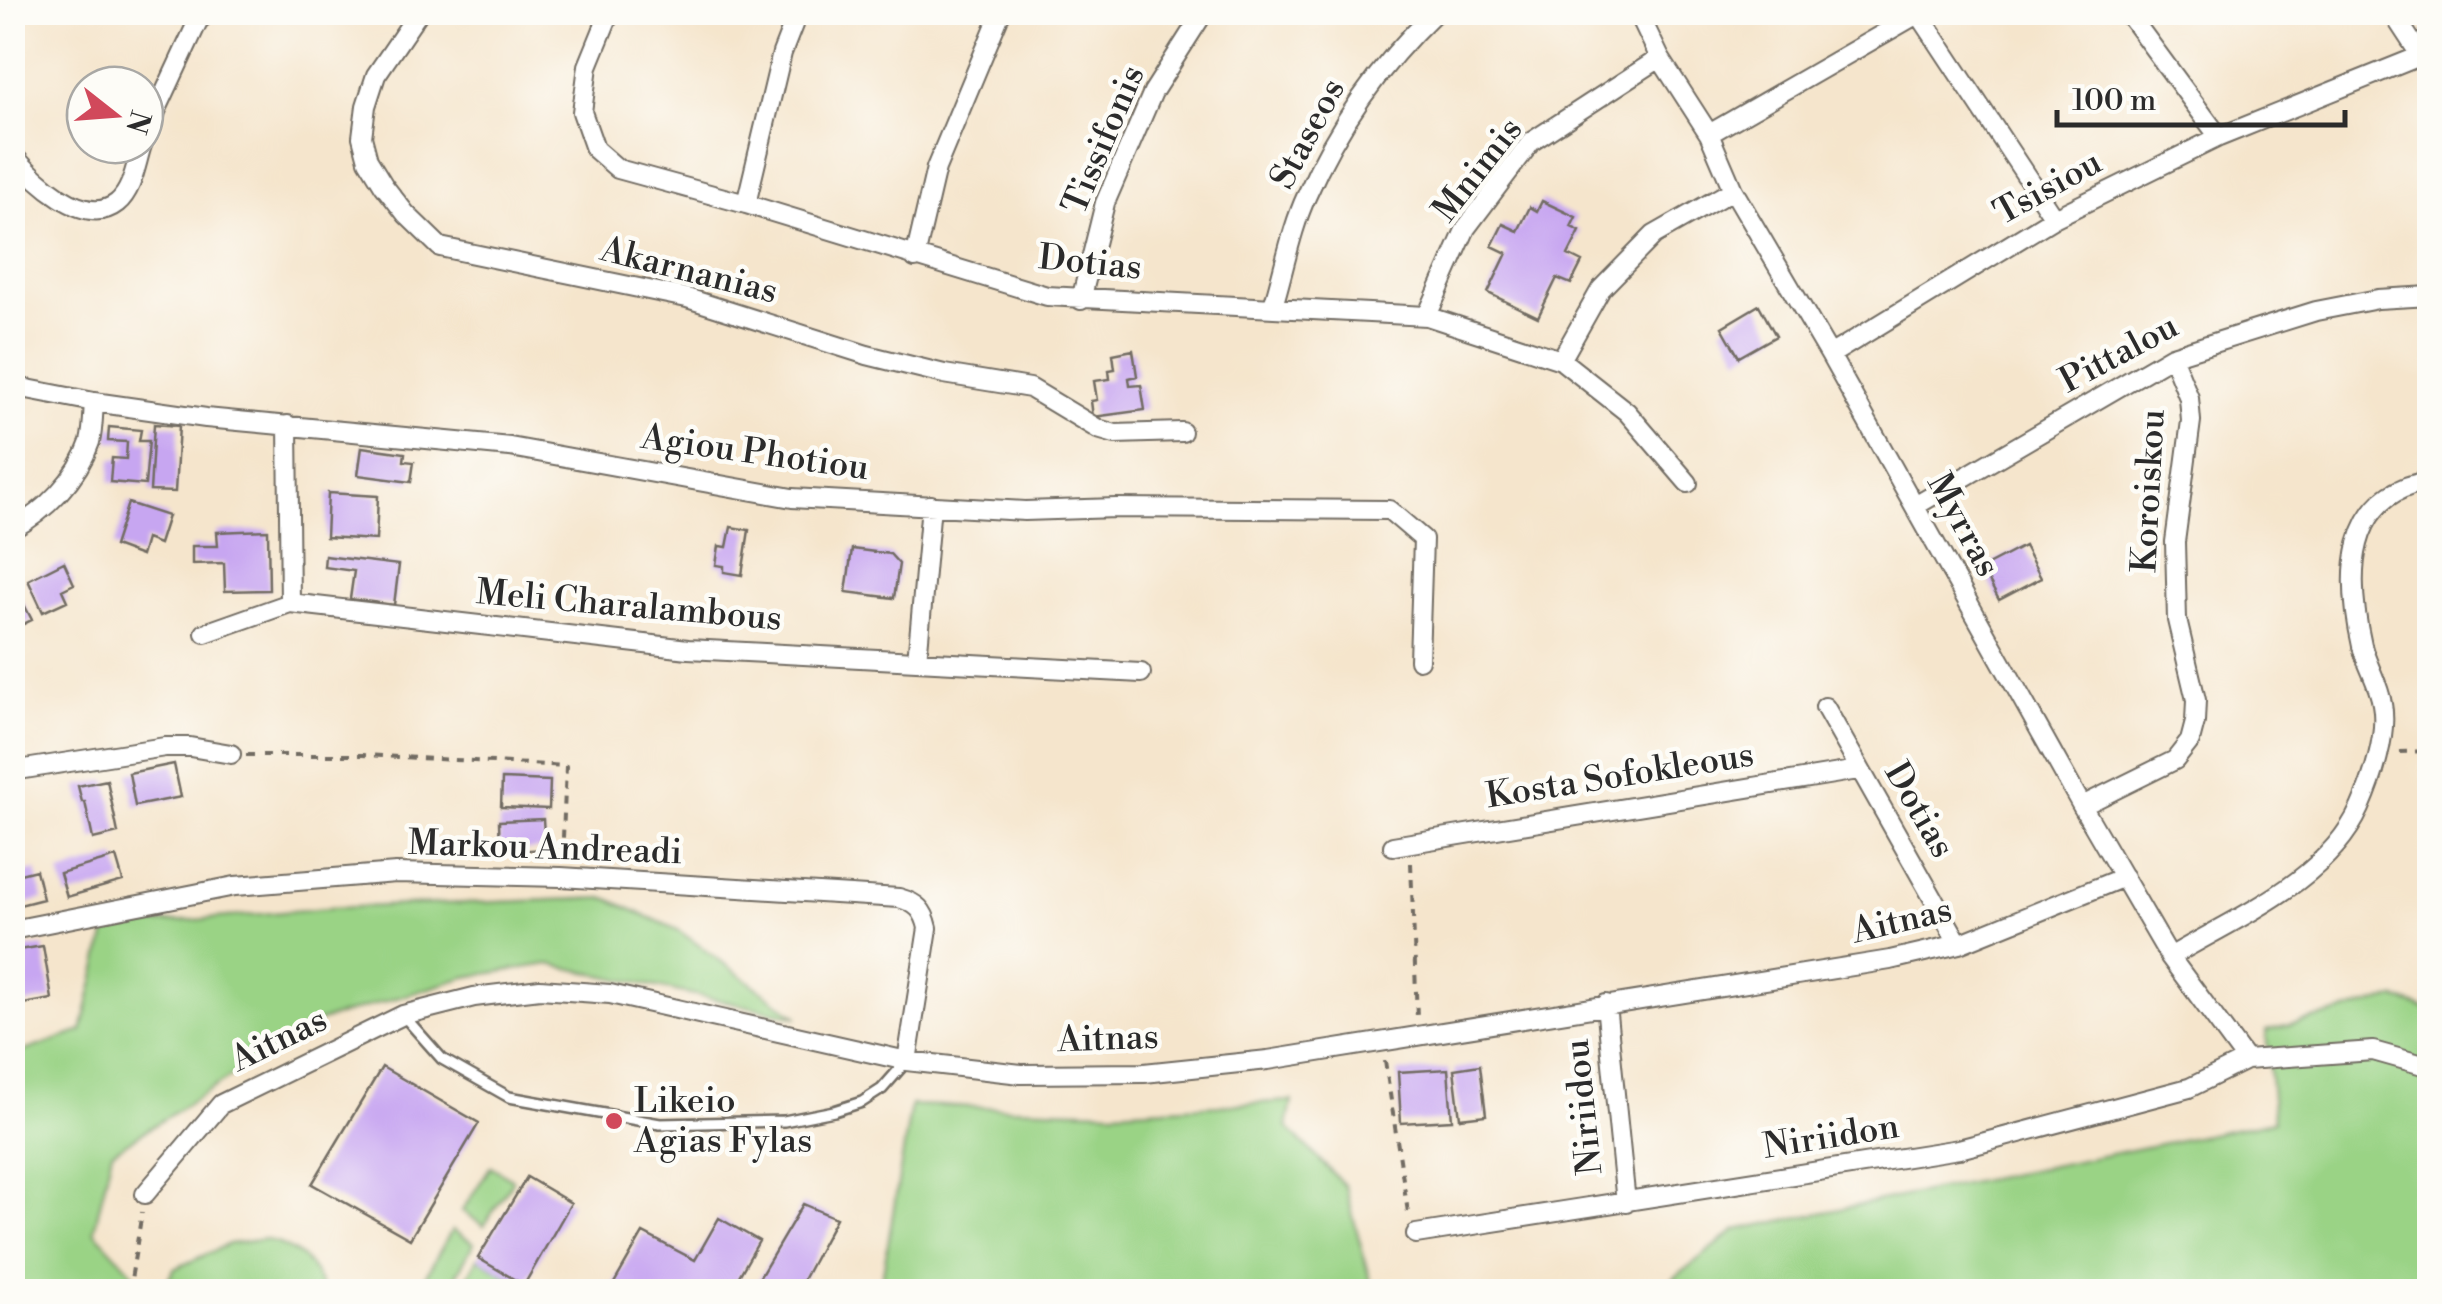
<svg xmlns="http://www.w3.org/2000/svg" width="2442" height="1304" font-family="'Libre Bodoni',serif">
  <style>
    .green { fill: #9ad385; stroke: #627f58; stroke-width: 2.5 }
    .building { fill: #c7a6f1 }
    .lines { fill: none; stroke-linecap: round; stroke-linejoin: round }
    .lane-casing { stroke: #726c63; stroke-width: 14 }
    .street-casing { stroke: #726c63; stroke-width: 22 }
    .path { stroke: #726c63; stroke-width: 4; stroke-dasharray: 8 8; stroke-linecap: butt }
    .lane { stroke: #fff; stroke-width: 9 }
    .street { stroke: #fff; stroke-width: 18 }
    .poi-dot { fill: #d1495b; stroke: #fdfcf7; stroke-width: 4 }
    .labels { text-anchor: middle; dominant-baseline: central; stroke-width: 9; stroke-linejoin: round; paint-order: stroke }
    .street-label { font-size: 35px; fill: #2b2b2b; stroke: #fdfcf7 }
    .poi-label { font-size: 35px; fill: #2b2b2b; stroke: #fdfcf7; text-anchor: start }
  </style>
  <rect width="100%" height="100%" fill="#fdfcf7"/>
  <filter id="ink" filterUnits="userSpaceOnUse"><feTurbulence type="fractalNoise" baseFrequency=".01" numOctaves="2"/><feDisplacementMap in="SourceGraphic" scale="20" xChannelSelector="R" yChannelSelector="G"/><feConvolveMatrix kernelMatrix="1 2 1 2 8 2 1 2 1" color-interpolation-filters="sRGB"/></filter>
  <filter id="wash" filterUnits="userSpaceOnUse"><feTurbulence type="fractalNoise" baseFrequency=".0048" numOctaves="4" result="noise"/><feDisplacementMap in="SourceGraphic" scale="40" xChannelSelector="R" yChannelSelector="G"/><feGaussianBlur stdDeviation="2.25" result="paint"/><feColorMatrix in="noise" values="0 0 0 0 0 0 0 0 0 0 0 0 0 0 0 0 0 1.4 0 .05"/><feComposite in="paint" operator="in"/></filter>
  <g filter="url(#wash)">
    <rect width="100%" height="100%" fill="#f5e5cc"/>
    <path class="green" d="M606,898l72,32 120,87 -249,-53 -83,13 -149,45 -205,130 -18,79 38,41 3,19h-122v-236l69,-24 25,-103 220,-20z
      M2395,998l34,12v281l-773,1 80,-62 538,-109 -8,-90z
      M1292,1101l-5,26 58,59 28,105h-493l31,-186 202,6z
      M491,1166l22,14 -29,46 -22,-15z
      M452,1230l22,13 -26,47 -23,-13z
      M265,1239c30,9 48,22 58,52h-161l12,-22 55,-25z
      M478,1258l40,24 -5,9 -54,1z"/>
    <g id="blocks">
      <path class="building" d="M1542,201l34,16 -5,10 9,4 -12,24 14,7 -11,22 -14,-6 -19,39 -50,-24 19,-40 -15,-7 11,-22 15,7 12,-24 7,4z
        M1759,305l17,31 -37,21 -17,-30z
        M1133,350l4,26 -8,2 1,8 11,-1 4,25 -52,7 -2,-16 6,-1 -3,-19 16,-2 -1,-9 6,-1 -2,-15z
        M154,424l25,2 -4,66 -25,-1z
        M109,427l32,3 -2,11h10l-4,44 -35,-3 2,-24 14,1 1,-17 -19,-1z
        M362,447l43,6 -1,8 10,1 -3,20 -53,-7z
        M328,493l50,3 -2,44 -50,-3z
        M128,503l40,13 -9,28 -13,-5 -5,17 -27,-10z
        M731,527l18,3 -7,45 -18,-3v-6l-8,-1 3,-19 8,1z
        M268,530l1,60 -44,1 -1,-28 -32,1v-18h26l-1,-14z
        M2024,546l17,32 -42,22 -17,-32z
        M852,549l38,5 9,10 -5,34 -48,-6z
        M325,556l74,9 -5,40 -44,-6 4,-28 -30,-4z
        M64,562l10,22 -12,6 5,11 -24,11 -15,-32z
        M12,581l20,39 -17,8 3,4 -6,3z
        M174,764l7,33 -46,9 -6,-33z
        M502,779l48,2 -1,28 -48,-2z
        M107,780l11,53 -25,6 -8,-37h-3l-4,-16z
        M543,819l2,30 -45,3 -1,-31z
        M116,857l7,24 -56,16 -7,-24z
        M36,870l7,29 -31,8v-31z
        M43,946l9,53 -40,7v-55z
        M1480,1065l6,50 -26,3 -6,-49z
        M382,1067l97,56 -69,116 -98,-55z
        M1448,1069l4,51 -51,3 -3,-51z
        M527,1177l44,26 -47,82 -46,-27z
        M803,1204l33,14 -33,62 17,12h-69z
        M719,1218l40,23 -25,44 13,7h-138l34,-59 52,27z"/>
    </g>
  </g>
  <g filter="url(#ink)">
    <use href="#blocks" fill-opacity="0" stroke="#726c63" stroke-width="2.5"/>
    <g class="lines">
      <defs>
        <path id="lane" d="M403,1015l39,44 67,38 151,27 124,-3 50,-10 28,-9 20,-13 23,-26"/>
        <path id="street" d="M419,12l-43,63 -10,31 -4,31 6,23 16,26 22,28 34,33 247,51 180,57 77,19 86,14 68,41 17,5 67,-2
          M610,12l-22,54 -6,46 13,37 23,20 128,35 301,92 380,20 134,44 66,52 61,71
          M1638,12l22,46 49,76 24,56 97,165 252,451 88,151 76,103
          M2127,12l92,125
          M2392,12l38,58
          M1919,14l135,204
          M12,15l2,-3
          M1709,134l212,-122
          M145,135l53,-114 10,-9
          M12,154c21,24 72,75 105,49 16,-13 19,-40 25,-58
          M746,204l36,-151 16,-41
          M915,258l21,-90 65,-156
          M1081,300l24,-97 48,-111 51,-80
          M1273,306c11,-36 18,-77 34,-111 30,-69 73,-130 128,-183
          M1427,316l39,-88 65,-86 129,-84
          M1830,355l224,-137 165,-81 201,-81
          M1561,360l40,-71 53,-54 79,-45
          M12,386l82,16 112,16 304,29 282,51 233,13 91,-3 273,2 34,29 -4,121
          M288,425l2,178 398,46 453,24
          M1915,506l257,-150 144,-45 62,-12 52,-3
          M12,529c33,-17 66,-51 78,-87 3,-12 3,-27 4,-40
          M205,633l85,-30
          M917,661l14,-156
          M1825,707l134,237
          M12,771l153,-24h25l41,7
          M2082,806l93,-46 15,-19 5,-19 1,-22 -19,-80 -2,-78 16,-121 -2,-23 -17,-42
          M1393,846l465,-76
          M12,930l223,-44 161,-13 165,4 338,21c18,5 25,12 29,30l-21,133
          M2170,957c65,-39 157,-76 190,-149 12,-27 28,-74 22,-104 -3,-20 -15,-38 -20,-58 -15,-66 -18,-153 68,-165
          M1606,1004l20,199
          M145,1194l76,-90 182,-89 71,-18 66,-8 70,5 297,67 114,13 123,-1 124,-13 622,-100 69,-16 165,-67
          M1416,1234l543,-85 230,-61 57,-28 127,-9 57,16"/>
      </defs>
      <use href="#lane" class="lane-casing"/>
      <use href="#street" class="street-casing"/>
      <path class="path" d="M2399,752l31,-1
        M246,755h117l203,11 -4,95
        M1411,863l6,155
        M1385,1061l24,158
        M129,1292l13,-80"/>
      <use href="#lane" class="lane"/>
      <use href="#street" class="street"/>
    </g>
  </g>
  <circle class="poi-dot" cx="614" cy="1121" r="10"/>
  <g class="labels">
    <g class="street-label">
      <text transform="translate(1308 134) rotate(-62)">Staseos</text>
      <text transform="translate(1104 140) rotate(-67)">Tissifonis</text>
      <text transform="translate(1478 170) rotate(-52)">Mnimis</text>
      <text transform="translate(2048 188) rotate(-29)">Tsisiou</text>
      <text transform="translate(1090 263) rotate(6)">Dotias</text>
      <text transform="translate(689 271) rotate(14)">Akarnanias</text>
      <text transform="translate(2119 354) rotate(-28)">Pittalou</text>
      <text transform="translate(755 453) rotate(8)">Agiou Photiou</text>
      <text transform="translate(2149 491) rotate(-87)">Koroiskou</text>
      <text transform="translate(1963 525) rotate(61)">Myrras</text>
      <text transform="translate(629 606) rotate(5)">Meli Charalambous</text>
      <text transform="translate(1620 776) rotate(-9)">Kosta Sofokleous</text>
      <text transform="translate(1919 810) rotate(60)">Dotias</text>
      <text transform="translate(545 848) rotate(2)">Markou Andreadi</text>
      <text transform="translate(1902 921) rotate(-13)">Aitnas</text>
      <text transform="translate(1108 1039) rotate(-2)">Aitnas</text>
      <text transform="translate(279 1040) rotate(-26)">Aitnas</text>
      <text transform="translate(1584 1107) rotate(-96)">Niriidou</text>
      <text transform="translate(1831 1137) rotate(-9)">Niriidon</text>
    </g>
    <g class="poi-label">
      <text x="634" y="1101">Likeio<tspan x="634" dy="40">Agias Fylas</tspan></text>
    </g>
  </g>
  <rect width="2442" height="1304" fill="none" stroke="#fdfcf7" stroke-width="50"/>
  <g transform="translate(115 115) rotate(107)"><circle r="48" fill="#fdfcf7" stroke="#a9a8a5" stroke-width="2.5"/>
  <path d="M0-8L18 38L0 25L-18 38Z" fill="#d1495b"/>
  <text y="-15" font-size="28" font-weight="bold" text-anchor="middle" fill="#2b2b2b">N</text>
  </g>
  <path d="M2057 110v15h288v-15" fill="none" stroke="#2b2b2b" stroke-width="5"/>
  <text x="2072" y="110" font-size="30" fill="#2b2b2b" stroke="#fdfcf7" stroke-width="8" paint-order="stroke">100 m</text>
</svg>
